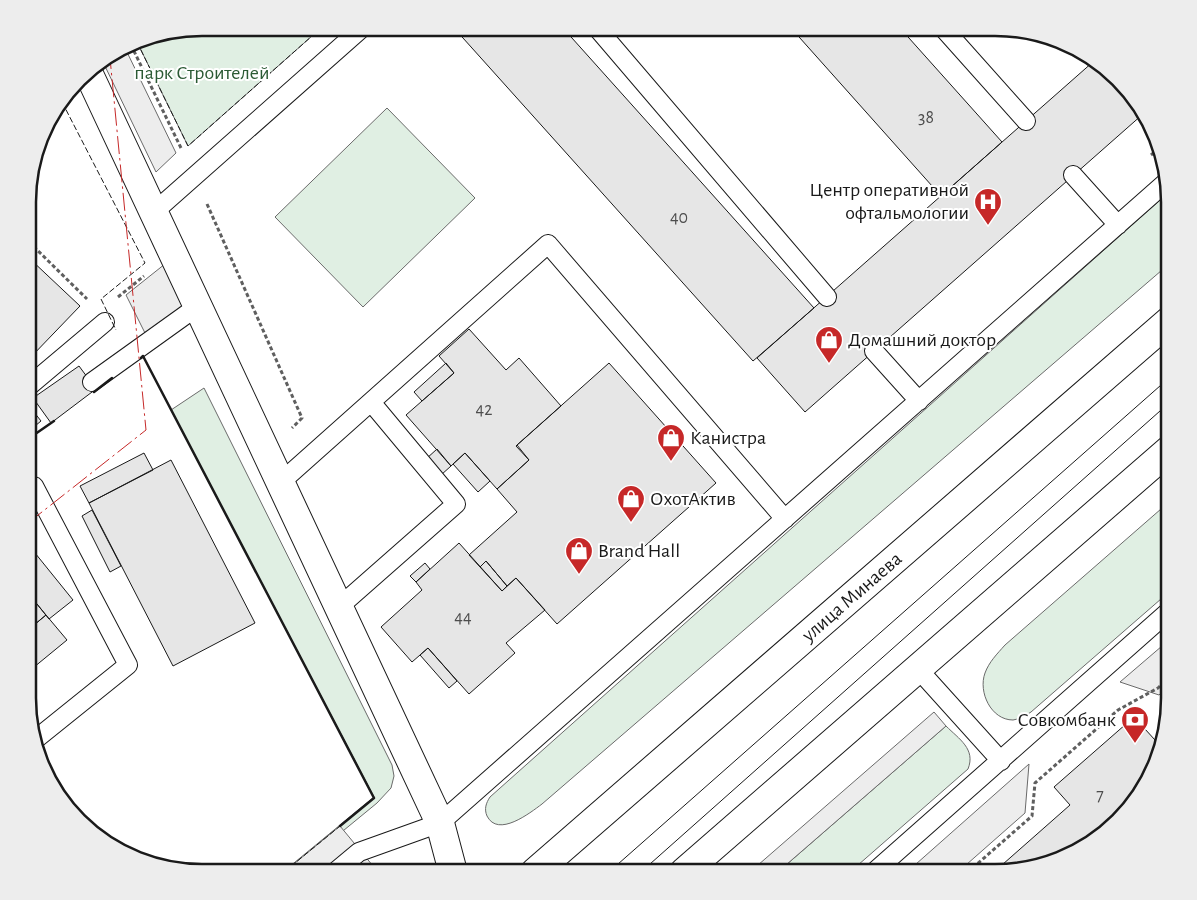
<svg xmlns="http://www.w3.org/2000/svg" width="1197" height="900" font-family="'Alegreya Sans',sans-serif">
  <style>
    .green { fill: #e0efe3; stroke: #6a6a6a }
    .parking { fill: #ededed; stroke: #6a6a6a }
    .building { fill: #e6e6e6; stroke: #1a1a1a }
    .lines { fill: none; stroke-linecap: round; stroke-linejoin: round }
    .lane-casing { stroke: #1a1a1a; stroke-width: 20 }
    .street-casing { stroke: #1a1a1a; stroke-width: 30 }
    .primary-casing { stroke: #1a1a1a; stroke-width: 30 }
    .path { stroke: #5f5f5f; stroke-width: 3; stroke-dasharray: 4 2.5; stroke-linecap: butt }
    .lane { stroke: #fff; stroke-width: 18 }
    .street { stroke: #fff; stroke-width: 28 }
    .primary { stroke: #fff; stroke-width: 28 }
    .tram { stroke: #1a1a1a; stroke-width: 1 }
    .fence { stroke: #1a1a1a; stroke-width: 1; stroke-dasharray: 6 2.5; stroke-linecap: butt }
    .wall { stroke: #1a1a1a; stroke-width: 2.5 }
    .power { stroke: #c62828; stroke-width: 1; stroke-dasharray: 18 4 2.5 4; stroke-linecap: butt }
    .labels { text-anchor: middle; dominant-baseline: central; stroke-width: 4; stroke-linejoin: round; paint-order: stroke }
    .number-label { font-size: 18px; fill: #4d4d4d }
    .park-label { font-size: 20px; fill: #2b5a34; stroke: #fff }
    .poi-label { font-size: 20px; fill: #1a1a1a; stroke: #fff; text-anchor: start }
    .street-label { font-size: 20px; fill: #1a1a1a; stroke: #fff }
    .rim { fill: none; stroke: #1a1a1a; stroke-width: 2.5 }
  </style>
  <rect width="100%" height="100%" fill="#fff"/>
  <path class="green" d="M202,28h119l-133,118 -51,-104 8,-5z
    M387,108l88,90 -112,109 -88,-90z
    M1168,193l1,8v63l-627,540c-12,9 -44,34 -55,12 -3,-7 -1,-13 3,-19z
    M204,388l188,377 2,11 -3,12 -14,15 -84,69h-10l91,-75 -203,-387z
    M1169,502v90l-138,120c-6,4 -11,7 -18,8 -22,0 -35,-28 -28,-47 4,-11 12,-19 20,-28z
    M946,726c13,13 30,23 22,43l-118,103h-72z"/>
  <path class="parking" d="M125,48l51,105 -20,19 -53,-110z
    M175,256l21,45 -49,36 -21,-42z
    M1169,640v46l-10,9 -39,-13z
    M934,712l12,14 -167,145 -1,1h-28z
    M1029,764l-4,49 -67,59h-51z
    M340,826l38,46h-94z"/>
  <path class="building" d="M454,28h109l251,280 -61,53z
    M791,28h109l102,114 -61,54z
    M1094,61l16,10 33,43 -338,298 -48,-54z
    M29,258l51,48 -51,53z
    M469,329l37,41 13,-12 42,48 -45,40 13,14 -32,29 -32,-36 -14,13 -45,-51 48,-42 -15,-17z
    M446,363l8,10 -32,28 -8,-9z
    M609,363l107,120 -159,141 -41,-46 -9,8 -21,-25 -6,6 -11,-12 48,-43 -20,-23 32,-29 -12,-15z
    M79,366l17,23 -45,34 -18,-25z
    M30,407l11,14 -12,10v-23z
    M437,449l14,17 -10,9 -15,-16z
    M144,453l9,17 -64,33 -9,-17z
    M465,453l25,28 -12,11 -25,-28z
    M171,460l84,163 -82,43 -84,-163z
    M92,510l29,56 -11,6 -28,-56z
    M459,543l43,48 14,-13 29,32 -39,33 9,10 -46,41 -41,-46 -16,14 -31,-35 41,-37 -6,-8z
    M35,553l38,47 -24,19 -21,-26v-35z
    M486,561l21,25 -5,5 -22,-24z
    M425,563l5,6 -14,13 -6,-6z
    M28,593l18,22 -18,15z
    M46,615l21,25 -39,32v-42z
    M428,648l29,33 -8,7 -29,-33z
    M1134,717l21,23 9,-8 -8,33 -30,48 -54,42 -78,17 76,-67 -16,-18z"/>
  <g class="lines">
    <defs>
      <path id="lane" d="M597,28l230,269
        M943,28l83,93
        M1073,175l45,50
        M154,212l208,-184
        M874,351l45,50
        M92,382l106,-76
        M29,386l76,-64
        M281,482l267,-238 237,275
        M28,490l6,-4 94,179 -92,74
        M339,607l117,-103 -85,-102
        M918,669l83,92
        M335,872l24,-20 81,-29 725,-640
        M874,872l295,-261"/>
      <path id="street" d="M87,70l353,753 13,49"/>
      <path id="primary" d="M535,872l634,-551
        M684,872l485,-422"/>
    </defs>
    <use href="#lane" class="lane-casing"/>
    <use href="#street" class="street-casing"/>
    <use href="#primary" class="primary-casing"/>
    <path class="path" d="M131,45l50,103
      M1151,155l6,-5
      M207,204l95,214 -10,10
      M29,242l58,57
      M118,297l26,-21
      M779,871l2,1
      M968,872l64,-56 3,-33 83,-73 40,-22 11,-10"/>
    <use href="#lane" class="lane"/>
    <use href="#street" class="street"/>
    <use href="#primary" class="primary"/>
    <path class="tram" d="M609,872l560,-494
      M641,872l528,-469"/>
    <path class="fence" d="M137,42l51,104 133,-118
      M62,102l83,161 -44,36 15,31
      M284,872l56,-46"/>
    <path class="wall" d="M141,358l2,-2 231,442 -34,28
      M94,392l18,-14
      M28,439l26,-18"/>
    <path class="power" d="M28,523l118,-93 -36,-372"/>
  </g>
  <defs>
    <symbol id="hospital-pin" viewBox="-11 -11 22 30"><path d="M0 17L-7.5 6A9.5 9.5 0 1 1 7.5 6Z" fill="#c62828" stroke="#fff"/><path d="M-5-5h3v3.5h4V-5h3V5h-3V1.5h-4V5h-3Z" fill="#fff"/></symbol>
    <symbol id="shop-pin" viewBox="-11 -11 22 30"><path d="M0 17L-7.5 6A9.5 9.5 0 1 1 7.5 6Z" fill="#c62828" stroke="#fff"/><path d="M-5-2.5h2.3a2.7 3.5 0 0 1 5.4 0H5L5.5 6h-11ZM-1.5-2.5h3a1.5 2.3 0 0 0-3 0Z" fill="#fff"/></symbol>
    <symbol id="bank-pin" viewBox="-11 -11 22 30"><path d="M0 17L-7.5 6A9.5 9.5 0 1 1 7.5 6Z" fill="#c62828" stroke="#fff"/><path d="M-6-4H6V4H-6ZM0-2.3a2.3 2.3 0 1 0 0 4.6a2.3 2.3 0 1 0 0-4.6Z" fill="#fff"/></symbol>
  </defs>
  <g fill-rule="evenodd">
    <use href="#hospital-pin" x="972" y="186" width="32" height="43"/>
    <use href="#shop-pin" x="813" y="324" width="32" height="43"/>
    <use href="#shop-pin" x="655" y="422" width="32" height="43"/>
    <use href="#shop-pin" x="615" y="483" width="32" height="43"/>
    <use href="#shop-pin" x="563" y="535" width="32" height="43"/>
    <use href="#bank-pin" x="1119" y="704" width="32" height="43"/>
  </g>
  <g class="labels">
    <g class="number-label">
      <text x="926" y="118">38</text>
      <text x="679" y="218">40</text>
      <text x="484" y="410">42</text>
      <text x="463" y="618">44</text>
      <text x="1100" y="796">7</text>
    </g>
    <g class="park-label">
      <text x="202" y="73">парк Строителей</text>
    </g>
    <g class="poi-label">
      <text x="969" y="190" text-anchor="end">Центр оперативной<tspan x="969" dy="23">офтальмологии</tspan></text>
      <text x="848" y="340">Домашний доктор</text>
      <text x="690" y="438">Канистра</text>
      <text x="650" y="499">ОхотАктив</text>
      <text x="598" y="551">Brand Hall</text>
      <text x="1116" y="720" text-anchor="end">Совкомбанк</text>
    </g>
    <g class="street-label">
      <text transform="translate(852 597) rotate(-41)">улица Минаева</text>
    </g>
  </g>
  <path d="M0 0H1197V900H0ZM202 36H995A166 166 0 0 1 1161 202V698A166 166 0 0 1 995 864H202A166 166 0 0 1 36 698V202A166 166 0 0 1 202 36Z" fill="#ededed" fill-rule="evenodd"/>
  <path class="rim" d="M202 36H995A166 166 0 0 1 1161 202V698A166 166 0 0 1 995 864H202A166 166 0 0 1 36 698V202A166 166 0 0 1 202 36Z"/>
</svg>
